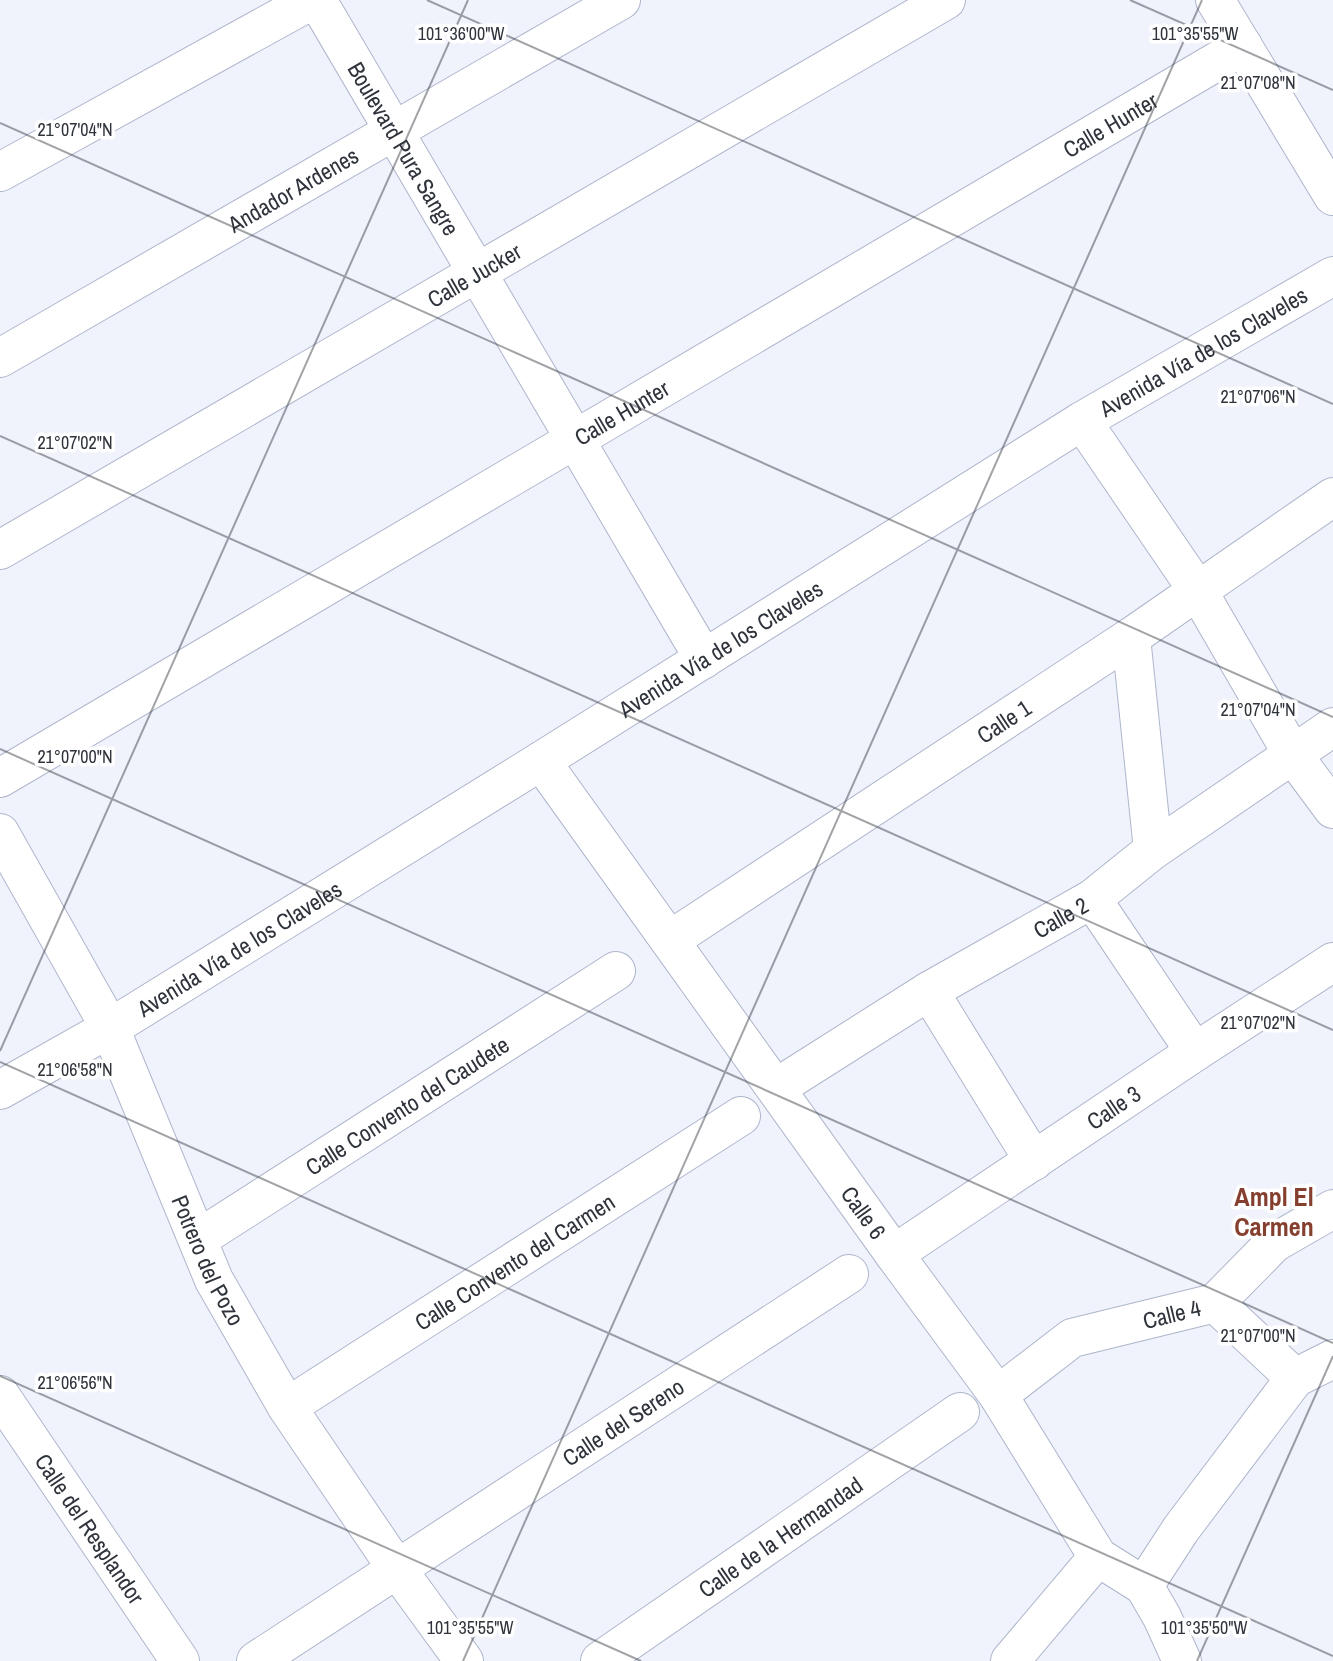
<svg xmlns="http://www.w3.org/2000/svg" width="1333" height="1661" font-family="'Archivo Narrow',sans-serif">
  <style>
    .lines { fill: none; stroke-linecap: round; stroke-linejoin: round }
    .minor-casing { stroke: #aeb6cc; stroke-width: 40 }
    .minor { stroke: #fff; stroke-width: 38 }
    .ticks { fill: none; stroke: #2f333b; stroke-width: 2; stroke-opacity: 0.45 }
    .labels { text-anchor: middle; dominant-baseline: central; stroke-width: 7; stroke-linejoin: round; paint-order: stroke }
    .street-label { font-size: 23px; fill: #2f333b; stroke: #fff }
    .quarter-label { font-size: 26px; font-weight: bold; fill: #853f2f; stroke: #fff }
    .ticks-label { font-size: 18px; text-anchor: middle; fill: #2f333b; stroke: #fff; stroke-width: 7; stroke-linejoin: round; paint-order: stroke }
  </style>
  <rect width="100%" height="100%" fill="#f0f3fc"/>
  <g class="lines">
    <defs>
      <g id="minor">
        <path id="s1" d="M317,0l387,659"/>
        <path d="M1215,0l118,196"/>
        <path d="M0,172l312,-172"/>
        <path id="s2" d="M0,358l621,-358"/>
        <path d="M1082,421l116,170 95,164 40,54"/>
        <path id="s3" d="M0,550l946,-550"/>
        <path d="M1131,637l22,213"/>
        <path id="s4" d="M541,761l353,493 104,141 100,162 46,29 18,31 20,44"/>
        <path id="s5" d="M0,778l1243,-732"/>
        <path id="s6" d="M0,833l110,195 104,252 73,127 110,162 67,92"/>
        <path d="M1092,899l103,153"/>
        <path id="s7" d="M670,940l461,-303 202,-140"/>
        <path d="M929,991l105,170"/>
        <path id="s8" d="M776,1088l153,-97 163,-92 61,-49 180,-123"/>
        <path id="s9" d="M0,1090l110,-62 431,-267 541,-340 251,-145"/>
        <path id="s10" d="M198,1239l418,-268"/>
        <path id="s11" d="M894,1254l301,-202 138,-90"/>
        <path d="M1215,1303l80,75"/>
        <path id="s12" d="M0,1395l180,266"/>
        <path id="s13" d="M998,1395l74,-57 143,-35 59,-60 59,-34"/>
        <path id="s14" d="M287,1407l454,-291"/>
        <path d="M1144,1586l37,-57 114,-151 38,-19"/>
        <path id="s15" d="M256,1661l593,-387"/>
        <path id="s16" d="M600,1661l360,-249"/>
        <path d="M1010,1661l88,-104"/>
      </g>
    </defs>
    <use href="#minor" class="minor-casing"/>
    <use href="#minor" class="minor"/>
  </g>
  <path class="ticks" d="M427,0l906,404M1130,0l203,90M0,123l1333,594M0,436l1333,594M0,749l1333,594M0,1051l468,-1051M0,1062l1333,594M0,1376l641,285M463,1661l739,-1661M1197,1661l136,-305"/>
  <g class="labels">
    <g class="street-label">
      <text stroke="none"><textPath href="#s5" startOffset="1288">Calle Hunter</textPath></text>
      <text stroke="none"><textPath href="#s1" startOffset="172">Boulevard Pura Sangre</textPath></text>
      <text stroke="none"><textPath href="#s2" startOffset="338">Andador Ardenes</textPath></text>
      <text stroke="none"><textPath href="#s3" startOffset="548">Calle Jucker</textPath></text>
      <text stroke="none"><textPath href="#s9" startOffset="1412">Avenida Vía de los Claveles</textPath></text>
      <text stroke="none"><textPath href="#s5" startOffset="721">Calle Hunter</textPath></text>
      <text stroke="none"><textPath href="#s9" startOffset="845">Avenida Vía de los Claveles</textPath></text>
      <text stroke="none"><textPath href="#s7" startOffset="399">Calle 1</textPath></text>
      <text stroke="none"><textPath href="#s8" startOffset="332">Calle 2</textPath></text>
      <text stroke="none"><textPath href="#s9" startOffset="278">Avenida Vía de los Claveles</textPath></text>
      <text stroke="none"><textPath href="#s10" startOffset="248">Calle Convento del Caudete</textPath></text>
      <text stroke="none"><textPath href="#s11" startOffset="264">Calle 3</textPath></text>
      <text stroke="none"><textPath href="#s4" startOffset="555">Calle 6</textPath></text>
      <text stroke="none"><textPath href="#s6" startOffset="476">Potrero del Pozo</textPath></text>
      <text stroke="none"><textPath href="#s14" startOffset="270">Calle Convento del Carmen</textPath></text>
      <text stroke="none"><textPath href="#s13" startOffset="196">Calle 4</textPath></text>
      <text stroke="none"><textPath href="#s15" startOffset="438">Calle del Sereno</textPath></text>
      <text stroke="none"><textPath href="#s12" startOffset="161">Calle del Resplandor</textPath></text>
      <text stroke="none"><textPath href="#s16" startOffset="219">Calle de la Hermandad</textPath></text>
    </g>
    <g class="quarter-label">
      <text x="1274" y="1196">Ampl El<tspan x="1274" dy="30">Carmen</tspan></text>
    </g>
  </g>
  <g class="ticks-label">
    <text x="461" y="40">101°36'00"W</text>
    <text x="1195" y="40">101°35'55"W</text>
    <text x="1258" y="89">21°07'08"N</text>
    <text x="75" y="136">21°07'04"N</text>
    <text x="1258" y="403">21°07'06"N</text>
    <text x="75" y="449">21°07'02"N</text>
    <text x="1258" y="716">21°07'04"N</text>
    <text x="75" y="763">21°07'00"N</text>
    <text x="1258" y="1029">21°07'02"N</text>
    <text x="75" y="1076">21°06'58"N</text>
    <text x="1258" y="1342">21°07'00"N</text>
    <text x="75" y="1389">21°06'56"N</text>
    <text x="470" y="1634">101°35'55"W</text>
    <text x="1204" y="1634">101°35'50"W</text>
  </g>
</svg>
